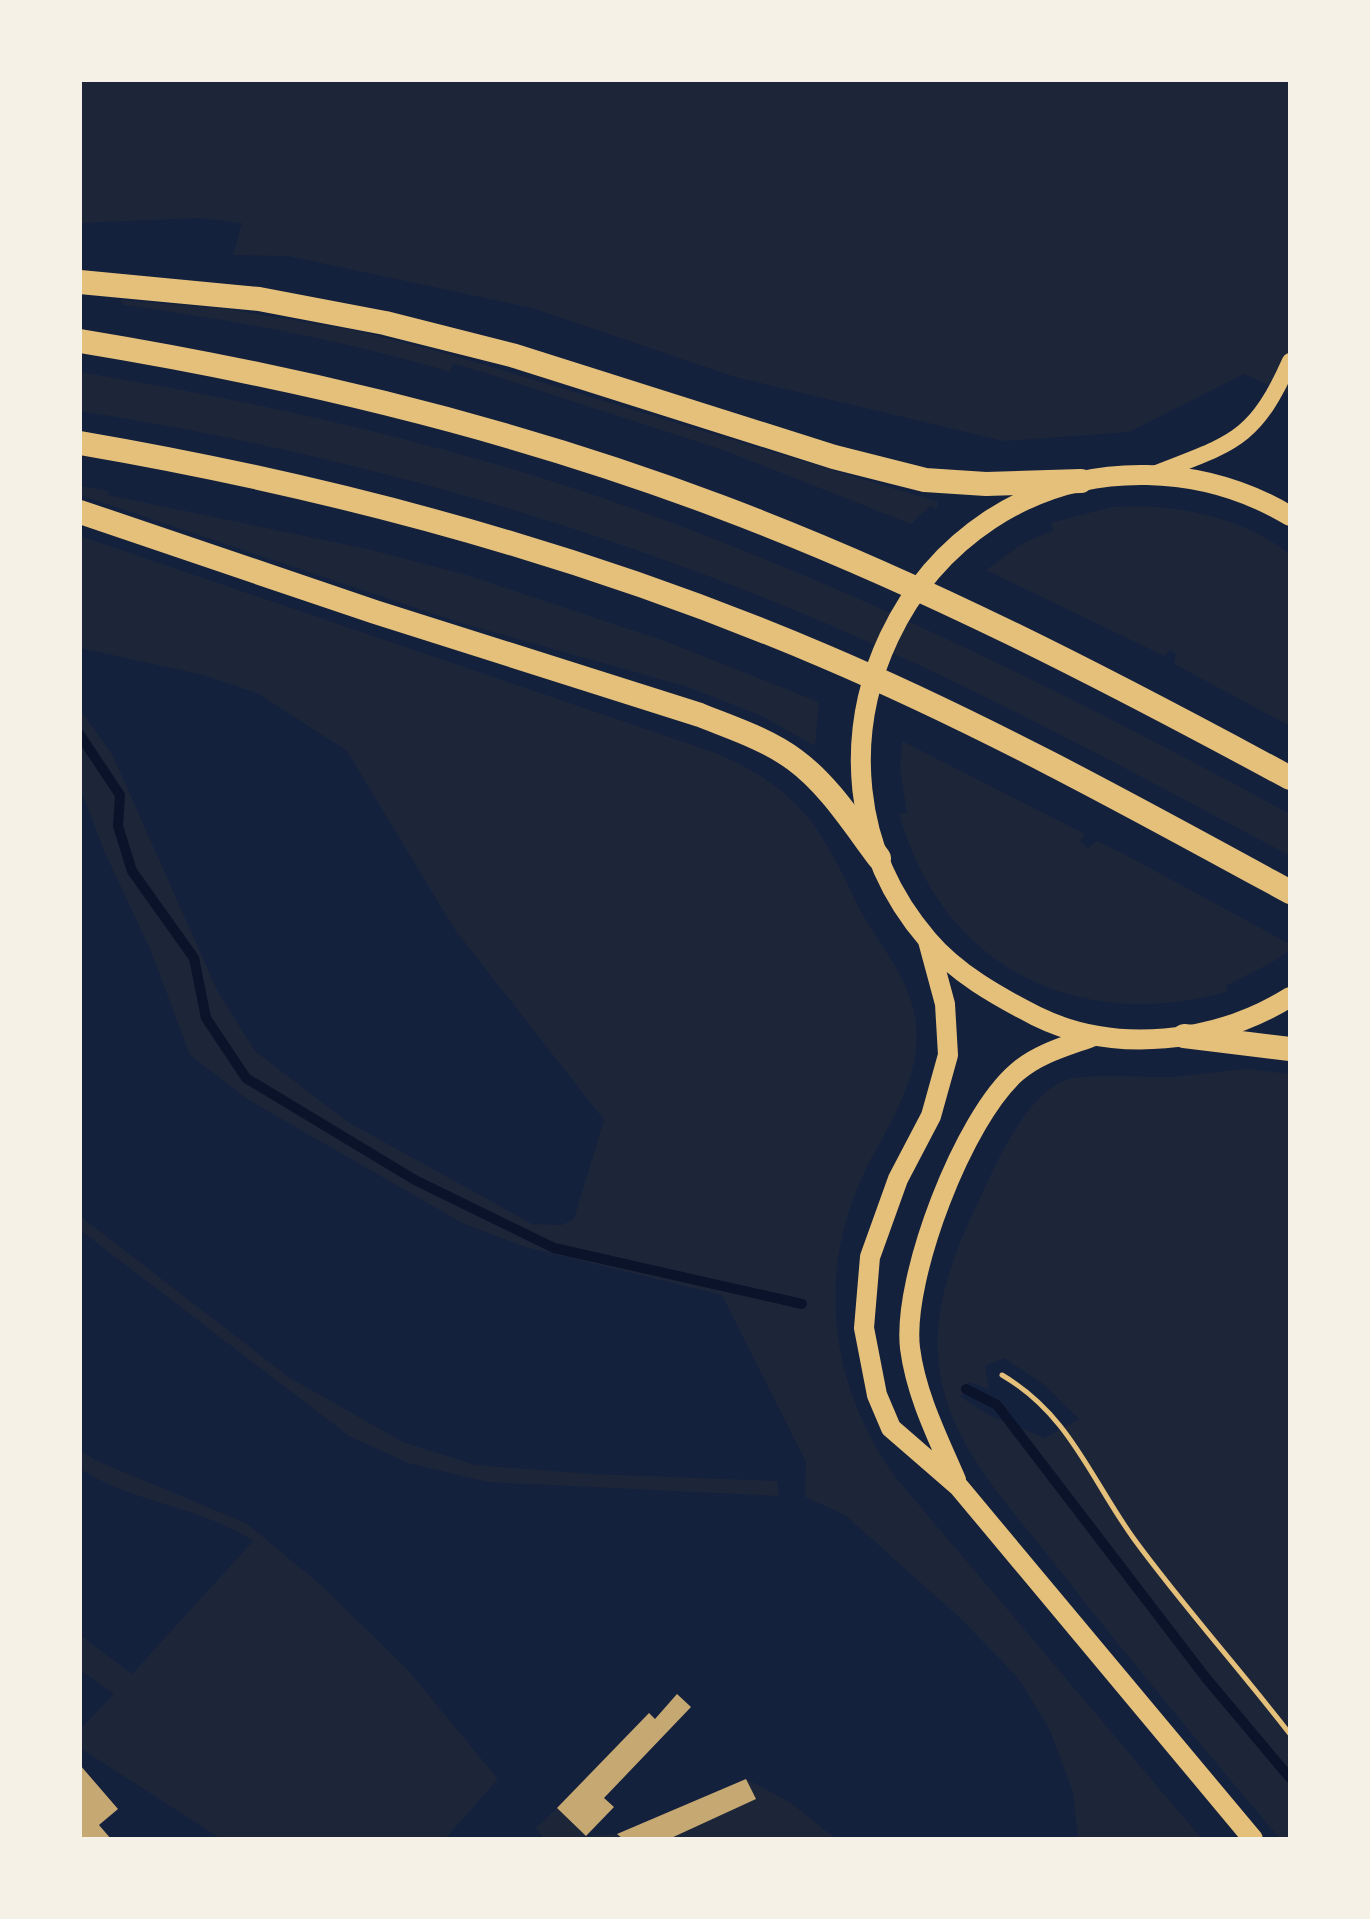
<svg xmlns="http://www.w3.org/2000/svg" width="1370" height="1919" font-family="'DejaVu Sans',sans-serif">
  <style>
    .green { fill: #1d2539; fill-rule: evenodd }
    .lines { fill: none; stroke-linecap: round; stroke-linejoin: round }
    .stream { stroke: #0b132b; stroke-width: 10 }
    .building { fill: #c6a872 }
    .path { stroke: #e5c07b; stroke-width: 5 }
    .secondary { stroke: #e5c07b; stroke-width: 16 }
    .primary { stroke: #e5c07b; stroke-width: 20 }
    .motorway { stroke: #e5c07b; stroke-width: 24 }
  </style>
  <rect width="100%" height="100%" fill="#14213d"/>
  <path class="green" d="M80,80h1210v315l-46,-21 -115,58 -125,9 -269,-64 -203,-69 -244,-52 -55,-1 9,-32 -42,-5 -120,5z
    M120,300l107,9 131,22 90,23 490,148 -1,7 -7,-3 -19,18 -185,-73 -237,-77 -36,-10 -3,8c-107,-32 -216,-52 -326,-67z
    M80,372c192,32 384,75 568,142 223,81 434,187 642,300v42c-155,-83 -310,-167 -472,-236 -237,-100 -484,-169 -738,-209z
    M80,486l29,5 -1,4 264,55 98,26 195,65 154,61 -4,44 -51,-29 -76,-30 -227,-64 -381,-128z
    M1143,506c53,3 104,15 147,48v172l-116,-62 2,-10 -6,-4 -6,6 -178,-86 37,-27 31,-13 -4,-7 62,-16z
    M80,536l636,217c80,35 104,71 140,149 20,41 56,75 60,123 5,55 -28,100 -51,146 -50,103 -35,217 32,308l305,360h-124l-5,-47 -24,-64 -31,-50 -58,-60 -115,-103 -40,-18 1,-35 -84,-167 -197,-48 -63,-24 -215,-124 -57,-44 -39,-104 -45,-96 -26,-66v-80l33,47 104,234 38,61 93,71 184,102 30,1 12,-6 30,-99 -149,-190 -108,-179 -90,-58 -54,-18 -123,-27z
    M902,741l183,93 -5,8 8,6 9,-7 27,13 166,90v6l-19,13 -45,23 1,6c-151,41 -284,-24 -328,-178l8,-1 -7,-45z
    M1250,1069l40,5v765h-10c-74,-88 -148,-176 -219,-267 -47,-62 -113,-125 -122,-206 -7,-55 13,-109 36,-157 18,-39 47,-109 88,-128 20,-9 83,-3 109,-4 26,-2 52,-7 78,-8zM1004,1358l38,25 37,36 -34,19 -56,-23 -28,-18 8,-15 20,7 -4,-23z
    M80,1216l210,162 113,64 72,23 117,9 185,7 2,15 -291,-14 -80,-19 -59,-27 -269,-206z
    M80,1450l15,10 151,63 75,62 86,84 91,110 -53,60h-224l-141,-91v-19l34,-35 -34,-24v-35l52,39 121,-133c-53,-35 -120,-38 -173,-72z
    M746,1779l45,24 45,36h-167l86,-40z
    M557,1808l29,28 31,-2 6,5h-79l-8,-11z"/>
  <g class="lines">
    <path class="stream" d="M80,735l40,60 -2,31 14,45 62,87 12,60 40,60 169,102 139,68 248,56
      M966,1389l31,16 209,273 84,100"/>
  </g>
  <path class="building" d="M677,1694l14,13 -87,91 10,9 -28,29 -29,-28 92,-95 6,6z
    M80,1765l38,44 -19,16 12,14h-31z
    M746,1779l10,20 -87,40h-46l-6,-5z"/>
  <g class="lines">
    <path class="path" d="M1002,1375c68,40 88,103 132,164 49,67 105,129 156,195"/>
    <path class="secondary" d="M1154,474c78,-31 100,-32 136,-113"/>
    <path class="primary" d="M1290,516c-45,-27 -91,-40 -143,-41 -239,-5 -376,283 -219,465 28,33 69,56 108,76 79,39 180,27 254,-19
      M928,941l17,63 3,51 -17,61 -33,63 -28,78 -6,71 13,67 14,33 68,59 294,352
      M956,1480c-18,-42 -40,-85 -46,-132 -8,-70 54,-231 107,-276 22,-19 50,-26 77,-36"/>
    <path class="motorway" d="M80,282l179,17 126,24 130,33 319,101 91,23 61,4 95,-3
      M80,341c219,36 433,87 641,166 197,74 384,171 569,271
      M80,443c256,44 505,111 744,213 160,68 314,153 466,236
      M80,512l295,100 325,103c32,13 67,24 95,45 34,25 59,65 84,98
      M1184,1036l106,13"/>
  </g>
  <rect width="1370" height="1919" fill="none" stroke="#f6f1e7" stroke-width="164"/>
</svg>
